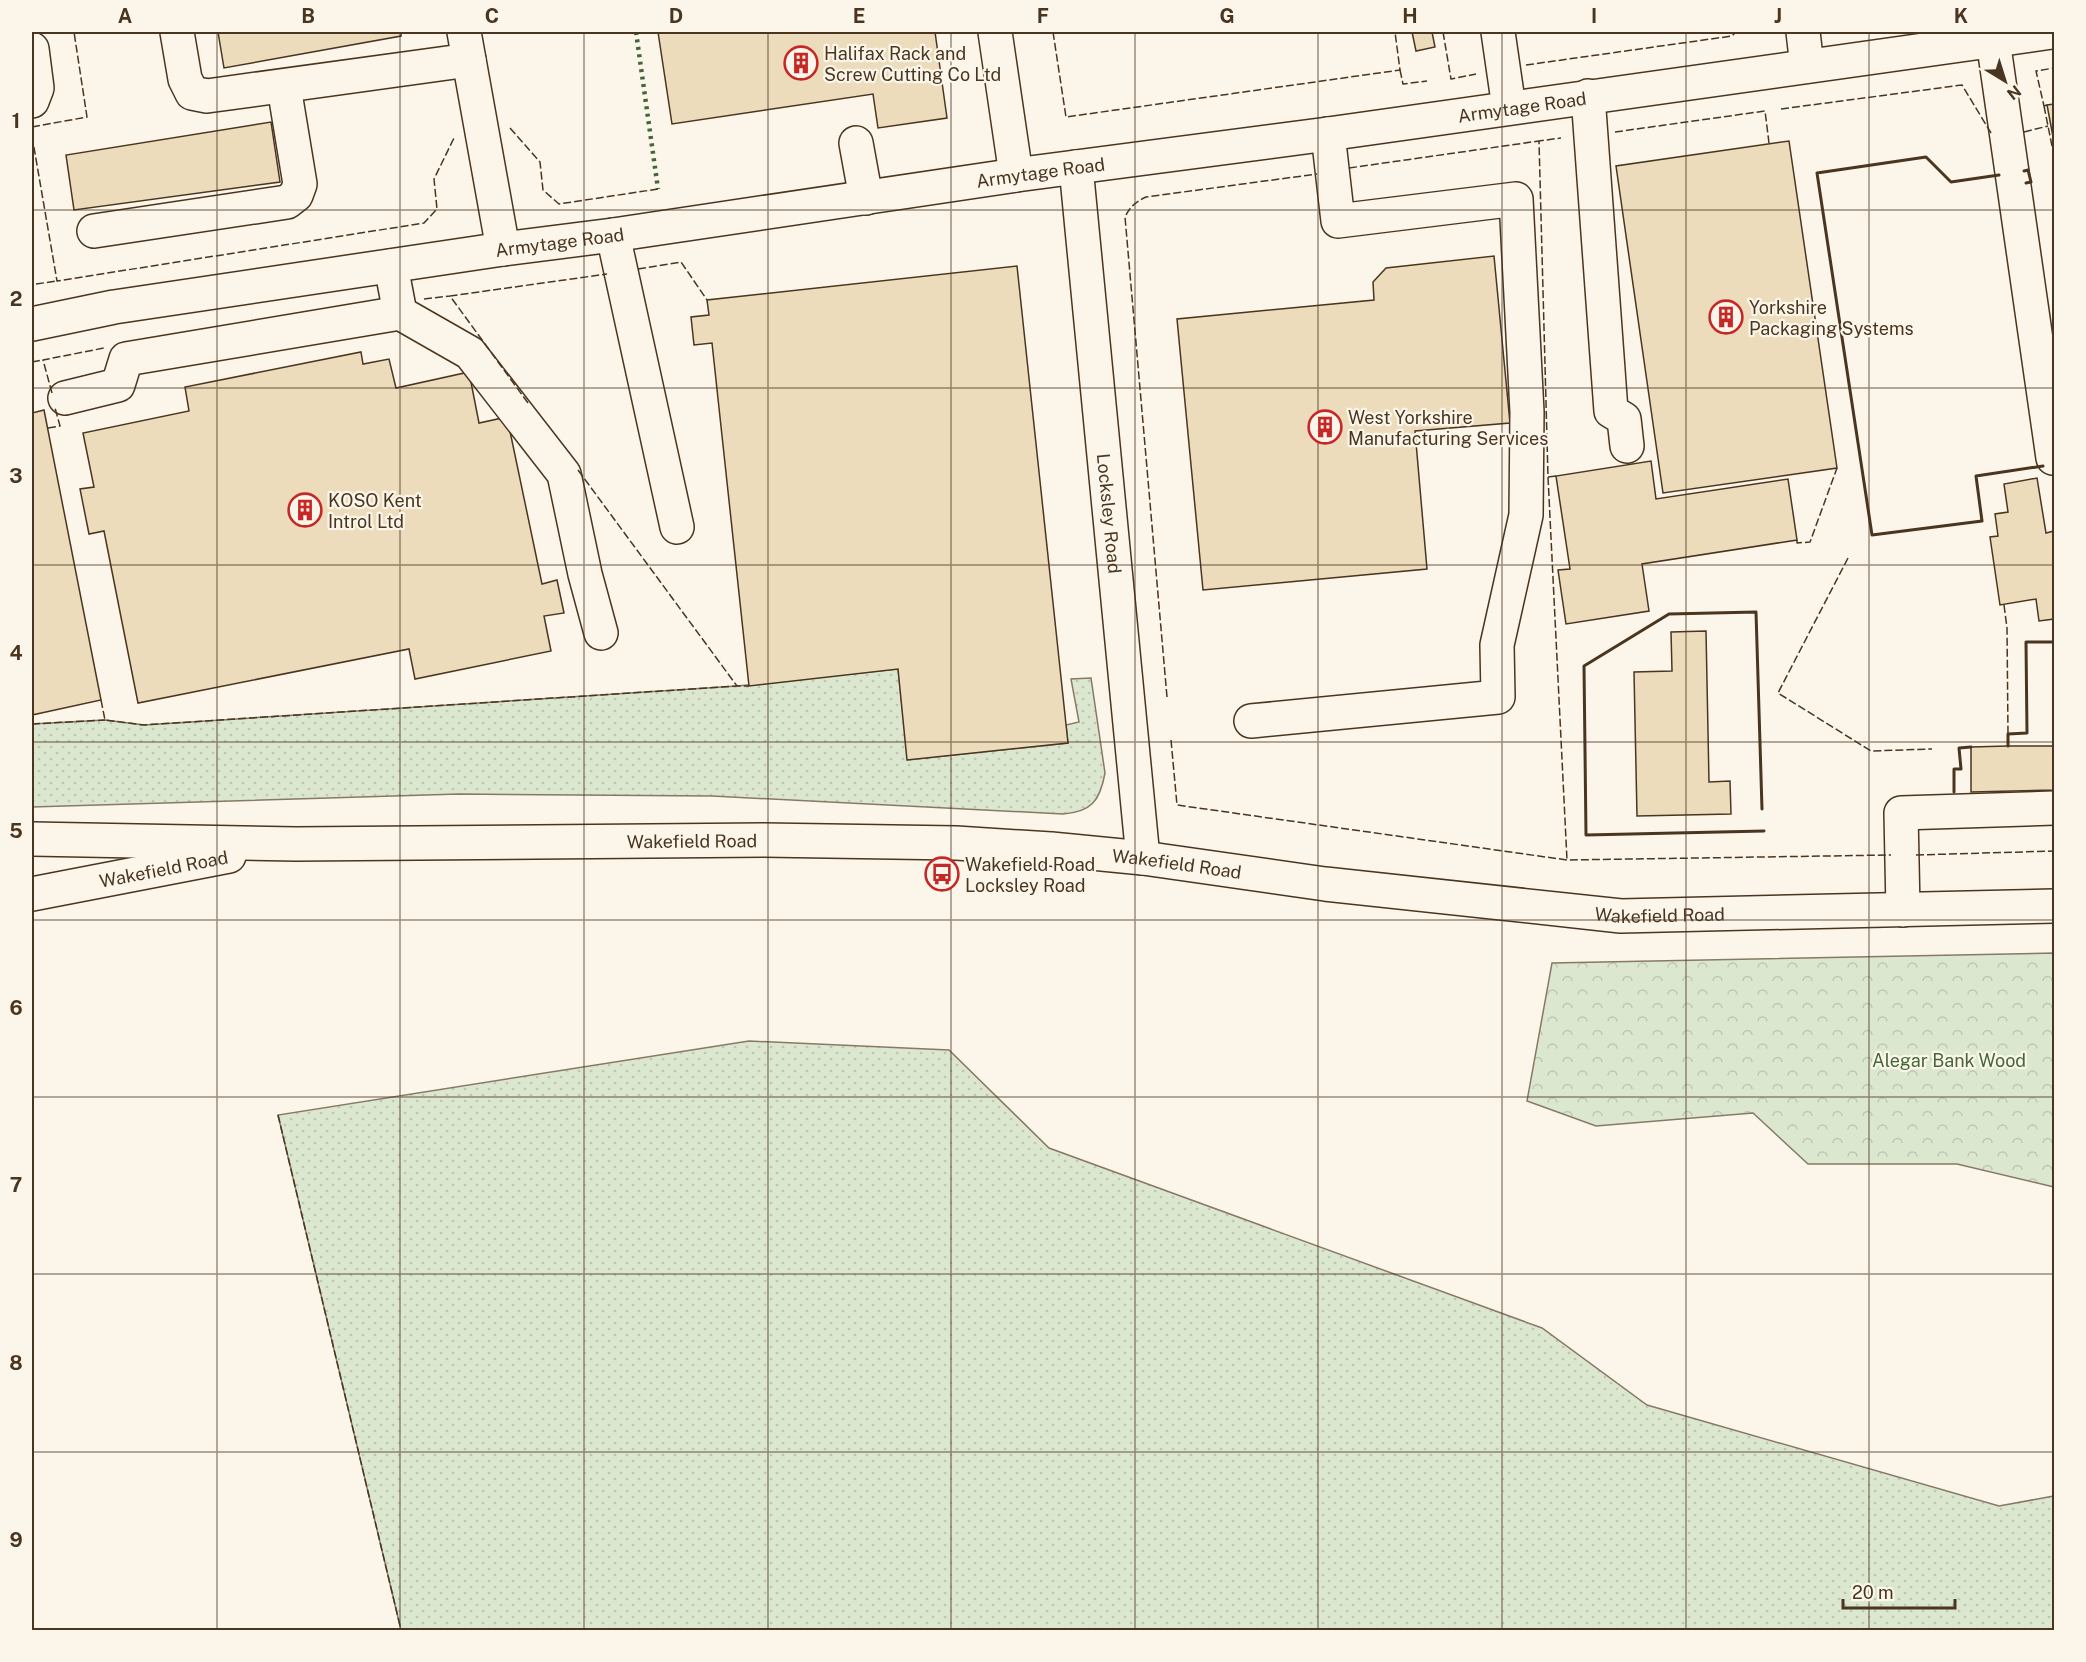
<svg xmlns="http://www.w3.org/2000/svg" width="2086" height="1662" font-family="'Public Sans',sans-serif">
  <style>
    .grass { fill: url(#grass-dots); stroke: #887966; stroke-width: 1.5 }
    .forest { fill: url(#forest-crowns); stroke: #887966; stroke-width: 1.5 }
    .building { fill: #ecdcbc; stroke: #4a3520; stroke-width: 1.5 }
    .lines { fill: none; stroke-linecap: round; stroke-linejoin: round }
    .minor-casing { stroke: #4a3520; stroke-width: 36 }
    .major-casing { stroke: #4a3520; stroke-width: 36 }
    .minor { stroke: #fbf6e9; stroke-width: 33 }
    .major { stroke: #fbf6e9; stroke-width: 33 }
    .hedge { stroke: #436837; stroke-width: 4.5; stroke-dasharray: 3 4.5; stroke-linecap: butt }
    .fence { stroke: #4a3520; stroke-width: 1.5; stroke-dasharray: 8 3; stroke-linecap: butt }
    .wall { stroke: #4a3520; stroke-width: 3 }
    .grid { fill: none; stroke: #4a3520; stroke-width: 1.5; stroke-opacity: 0.55 }
    .labels { text-anchor: middle; dominant-baseline: central; stroke-width: 4.5; stroke-linejoin: round; paint-order: stroke }
    .poi-label { font-size: 18px; fill: #4a3520; stroke: #fbf6e9; text-anchor: start }
    .street-label { font-size: 18px; fill: #4a3520; stroke: #fbf6e9 }
    .park-label { font-size: 18px; fill: #436837; stroke: #fbf6e9 }
    .neatline { fill: none; stroke: #4a3520; stroke-width: 2 }
    .grid-label { font-size: 20px; text-anchor: middle; font-weight: bold; fill: #4a3520 }
  </style>
  <defs>
    <pattern id="grass-dots" width="8" height="8" patternUnits="userSpaceOnUse" patternTransform="scale(1.5)"><rect width="8" height="8" fill="#dce7d0"/><path d="M2 2h.1M6 6h.1" fill="none" stroke="#bec7b2" stroke-width="1.8" stroke-linecap="round"/></pattern>
    <pattern id="forest-crowns" width="20" height="18" patternUnits="userSpaceOnUse" patternTransform="scale(1.5)"><rect width="20" height="18" fill="#dce7d0"/><path d="M2 6a3 3 0 1 1 6 0M12 15a3 3 0 1 1 6 0" fill="none" stroke="#bec7b2"/></pattern>
  </defs>
  <rect width="100%" height="100%" fill="#fbf6e9"/>
  <path class="grass" d="M898,669l10,91 160,-17 -2,-18 13,-3 -8,-43 20,-1 14,95c-5,28 -14,39 -42,41l-351,-18 -253,-2 -427,13v-83l73,-4 39,5 593,-39z
    M749,1041l200,9 100,98 493,180 105,77 352,101 55,-10v134h-1653l-123,-515z"/>
  <path class="forest" d="M2054,953v234l-97,-23h-149l-55,-51 -157,13 -69,-25 25,-138z"/>
  <path class="building" d="M218,32h183v4l-177,32z
    M658,32h277l12,86 -69,10 -5,-34 -201,30z
    M1412,32h20l3,15 -19,4z
    M2054,104v38l-7,-37z
    M271,122l9,60 -206,28 -8,-55z
    M1789,141l48,327 -174,25 -47,-327z
    M1494,256l16,167 -95,8 12,138 -224,21 -26,-271 197,-19 -1,-18 13,-14z
    M1017,266l51,477 -161,17 -9,-91 -149,17 -37,-343 -18,2 -3,-28 18,-2 -2,-15z
    M361,352l2,12 26,-5 7,29 73,-16 10,51 28,-6 35,167 15,-4 7,33 -20,3 7,35 -136,28 -6,-30 -271,54 -34,-172 -15,3 -9,-45 14,-2 -11,-54 106,-22 -4,-24z
    M44,410l57,290 -69,15v-302z
    M1651,461l5,38 132,-20 9,61 -155,24 7,47 -83,13 -8,-54 12,-1 -14,-93z
    M2037,478l9,55 8,-2v88l-15,2 -3,-22 -36,6 -10,-68 8,-1 -3,-22 13,-2 -4,-28z
    M1706,631l3,151 21,-1 1,33 -94,2 -3,-144 38,-1 -1,-39z
    M2008,746h46v44l-83,2v-45z"/>
  <g class="lines">
    <defs>
      <g id="minor">
        <path d="M177,32l8,47 7,14 15,3 262,-36"/>
        <path d="M464,32l39,217"/>
        <path d="M995,32l21,143"/>
        <path d="M1498,32l11,76"/>
        <path d="M1803,32l4,34"/>
        <path d="M1993,40l60,418"/>
        <path d="M32,49l5,39 -5,13"/>
        <path d="M1588,96l23,315 13,8 3,27"/>
        <path d="M856,143l10,55"/>
        <path id="s1" d="M1076,167l67,691"/>
        <path d="M94,231l193,-29 9,-7 4,-11 -16,-97"/>
        <path d="M613,235l64,292"/>
        <path d="M391,266l9,47 70,40 94,121 21,100 16,59"/>
        <path id="s2" d="M32,324l82,-17 389,-58 110,-14 403,-60 312,-41 724,-102"/>
        <path d="M65,398l53,-13 8,-26 274,-46"/>
        <path d="M1251,721l247,-24 -1,-52 29,-130 1,-103 -11,-213 -178,22 -10,-87"/>
        <path d="M1903,910l-2,-97 153,-5"/>
      </g>
      <g id="major">
        <path id="s3" d="M32,839l264,5 468,-4 192,3 95,6 92,9 182,26 296,32 433,-10"/>
        <path id="s4" d="M32,894l197,-38"/>
      </g>
    </defs>
    <use href="#minor" class="minor-casing"/>
    <use href="#major" class="major-casing"/>
    <use href="#minor" class="minor"/>
    <use href="#major" class="major"/>
    <path class="hedge" d="M636,32l22,157"/>
    <path class="fence" d="M1053,32l13,85 334,-47 -5,-38
      M1443,32l8,47 25,-5
      M1526,65l206,-29 4,-4
      M1400,70l3,14 24,-3
      M2047,105l-3,1 -8,-35 18,-3
      M2044,106l10,50
      M1781,109l181,-24 29,48
      M32,127l55,-10 -13,-85
      M510,128l30,34 3,28 16,14 99,-15
      M1615,132l150,-21 4,32
      M2024,132l24,-6
      M32,136l25,145 367,-58 13,-14 -3,-30 20,-41
      M1349,168l190,-27
      M638,269l43,-7 26,38
      M36,284l21,-3
      M424,299l26,-3
      M32,362l11,-2
      M52,393l-9,-33 61,-12
      M528,403l-78,-107 157,-22
      M48,428l12,-2 -5,-18
      M578,470l159,216h12
      M1556,476l-8,1 -9,-336 22,-3
      M1548,477l19,383
      M1797,540v3l13,-1 27,-74
      M1848,558l-70,135 93,58 61,-2
      M2004,605l3,23 1,106
      M1167,697l-42,-480c5,-10 10,-15 21,-20l171,-23
      M101,700l4,20 39,5 593,-39
      M32,724l73,-4
      M1171,740l6,65 390,55 324,-5
      M1916,855l138,-4
      M278,1115l123,515"/>
    <path class="wall" d="M2024,171l4,-1 3,12 -5,1
      M1999,175l-48,7 -25,-25 -109,16 55,362 110,-14 -6,-45 67,-10
      M2008,746v-12l19,-1 -1,-91h28
      M1954,792v-23h7l-2,-21 12,-1
      M1762,809l-6,-197 -87,2 -85,52 2,169 178,-4"/>
  </g>
  <path class="grid" d="M217,32v1598M400,32v1598M584,32v1598M768,32v1598M951,32v1598M1135,32v1598M1318,32v1598M1502,32v1598M1686,32v1598M1869,32v1598M32,210h2022M32,388h2022M32,565h2022M32,742h2022M32,920h2022M32,1097h2022M32,1274h2022M32,1452h2022"/>
  <defs>
    <symbol id="building-ring" viewBox="-11 -11 22 22"><circle r="9.5" fill="#fbf6e9" stroke="#c62828" stroke-width="1.5"/><path d="M-4-6H4V6H1V3H-1V6H-4ZM-2.5-4.3h1.7v1.8h-1.7ZM.8-4.3h1.7v1.8H.8ZM-2.5-1h1.7V.8h-1.7ZM.8-1h1.7V.8H.8Z" fill="#c62828"/></symbol>
    <symbol id="bus-ring" viewBox="-11 -11 22 22"><circle r="9.5" fill="#fbf6e9" stroke="#c62828" stroke-width="1.5"/><path d="M-5-6H5V4H4V6H2V4H-2V6H-4V4H-5ZM-3.5-4V0h7V-4ZM-3.5 1.2v1.5H-2V1.2ZM2 1.2v1.5H3.5V1.2Z" fill="#c62828"/></symbol>
  </defs>
  <g fill-rule="evenodd">
    <use href="#building-ring" x="782" y="44" width="38" height="38"/>
    <use href="#building-ring" x="1707" y="298" width="38" height="38"/>
    <use href="#building-ring" x="1306" y="408" width="38" height="38"/>
    <use href="#building-ring" x="286" y="491" width="38" height="38"/>
    <use href="#bus-ring" x="923" y="855" width="38" height="38"/>
  </g>
  <g class="labels">
    <g class="poi-label">
      <text x="824" y="53">Halifax Rack and<tspan x="824" dy="21">Screw Cutting Co Ltd</tspan></text>
      <text x="1749" y="307">Yorkshire<tspan x="1749" dy="21">Packaging Systems</tspan></text>
      <text x="1348" y="417">West Yorkshire<tspan x="1348" dy="21">Manufacturing Services</tspan></text>
      <text x="328" y="500">KOSO Kent<tspan x="328" dy="21">Introl Ltd</tspan></text>
      <text x="965" y="864">Wakefield Road<tspan x="965" dy="21">Locksley Road</tspan></text>
    </g>
    <g class="street-label">
      <text stroke="none"><textPath href="#s2" startOffset="1506">Armytage Road</textPath></text>
      <text stroke="none"><textPath href="#s2" startOffset="1020">Armytage Road</textPath></text>
      <text stroke="none"><textPath href="#s2" startOffset="534">Armytage Road</textPath></text>
      <text stroke="none"><textPath href="#s1" startOffset="348">Locksley Road</textPath></text>
      <text stroke="none"><textPath href="#s3" startOffset="660">Wakefield Road</textPath></text>
      <text stroke="none"><textPath href="#s3" startOffset="1146">Wakefield Road</textPath></text>
      <text stroke="none"><textPath href="#s4" startOffset="134">Wakefield Road</textPath></text>
      <text stroke="none"><textPath href="#s3" startOffset="1632">Wakefield Road</textPath></text>
    </g>
    <g class="park-label">
      <text x="1949" y="1060">Alegar Bank Wood</text>
    </g>
  </g>
  <rect width="2086" height="1662" fill="none" stroke="#fbf6e9" stroke-width="66"/>
  <g transform="translate(2005 81) rotate(142)" stroke="#fbf6e9" stroke-width="4.5" paint-order="stroke">
  <path d="M0-4.5L10 22L0 15L-10 22Z" fill="#4a3520"/>
  <text y="-9" font-size="16" font-weight="bold" text-anchor="middle" fill="#4a3520">N</text>
  </g>
  <path d="M1843 1599v9h112v-9" fill="none" stroke="#4a3520" stroke-width="3"/>
  <text x="1852" y="1599" font-size="18" fill="#4a3520" stroke="#fbf6e9" stroke-width="4.5" paint-order="stroke">20 m</text>
  <rect x="33" y="33" width="2020" height="1596" class="neatline"/>
  <g class="grid-label">
    <text x="125" y="23">A</text>
    <text x="308" y="23">B</text>
    <text x="492" y="23">C</text>
    <text x="676" y="23">D</text>
    <text x="859" y="23">E</text>
    <text x="1043" y="23">F</text>
    <text x="1227" y="23">G</text>
    <text x="1410" y="23">H</text>
    <text x="1594" y="23">I</text>
    <text x="1778" y="23">J</text>
    <text x="1961" y="23">K</text>
    <text x="16" y="128">1</text>
    <text x="16" y="306">2</text>
    <text x="16" y="483">3</text>
    <text x="16" y="660">4</text>
    <text x="16" y="838">5</text>
    <text x="16" y="1015">6</text>
    <text x="16" y="1192">7</text>
    <text x="16" y="1370">8</text>
    <text x="16" y="1547">9</text>
  </g>
</svg>
